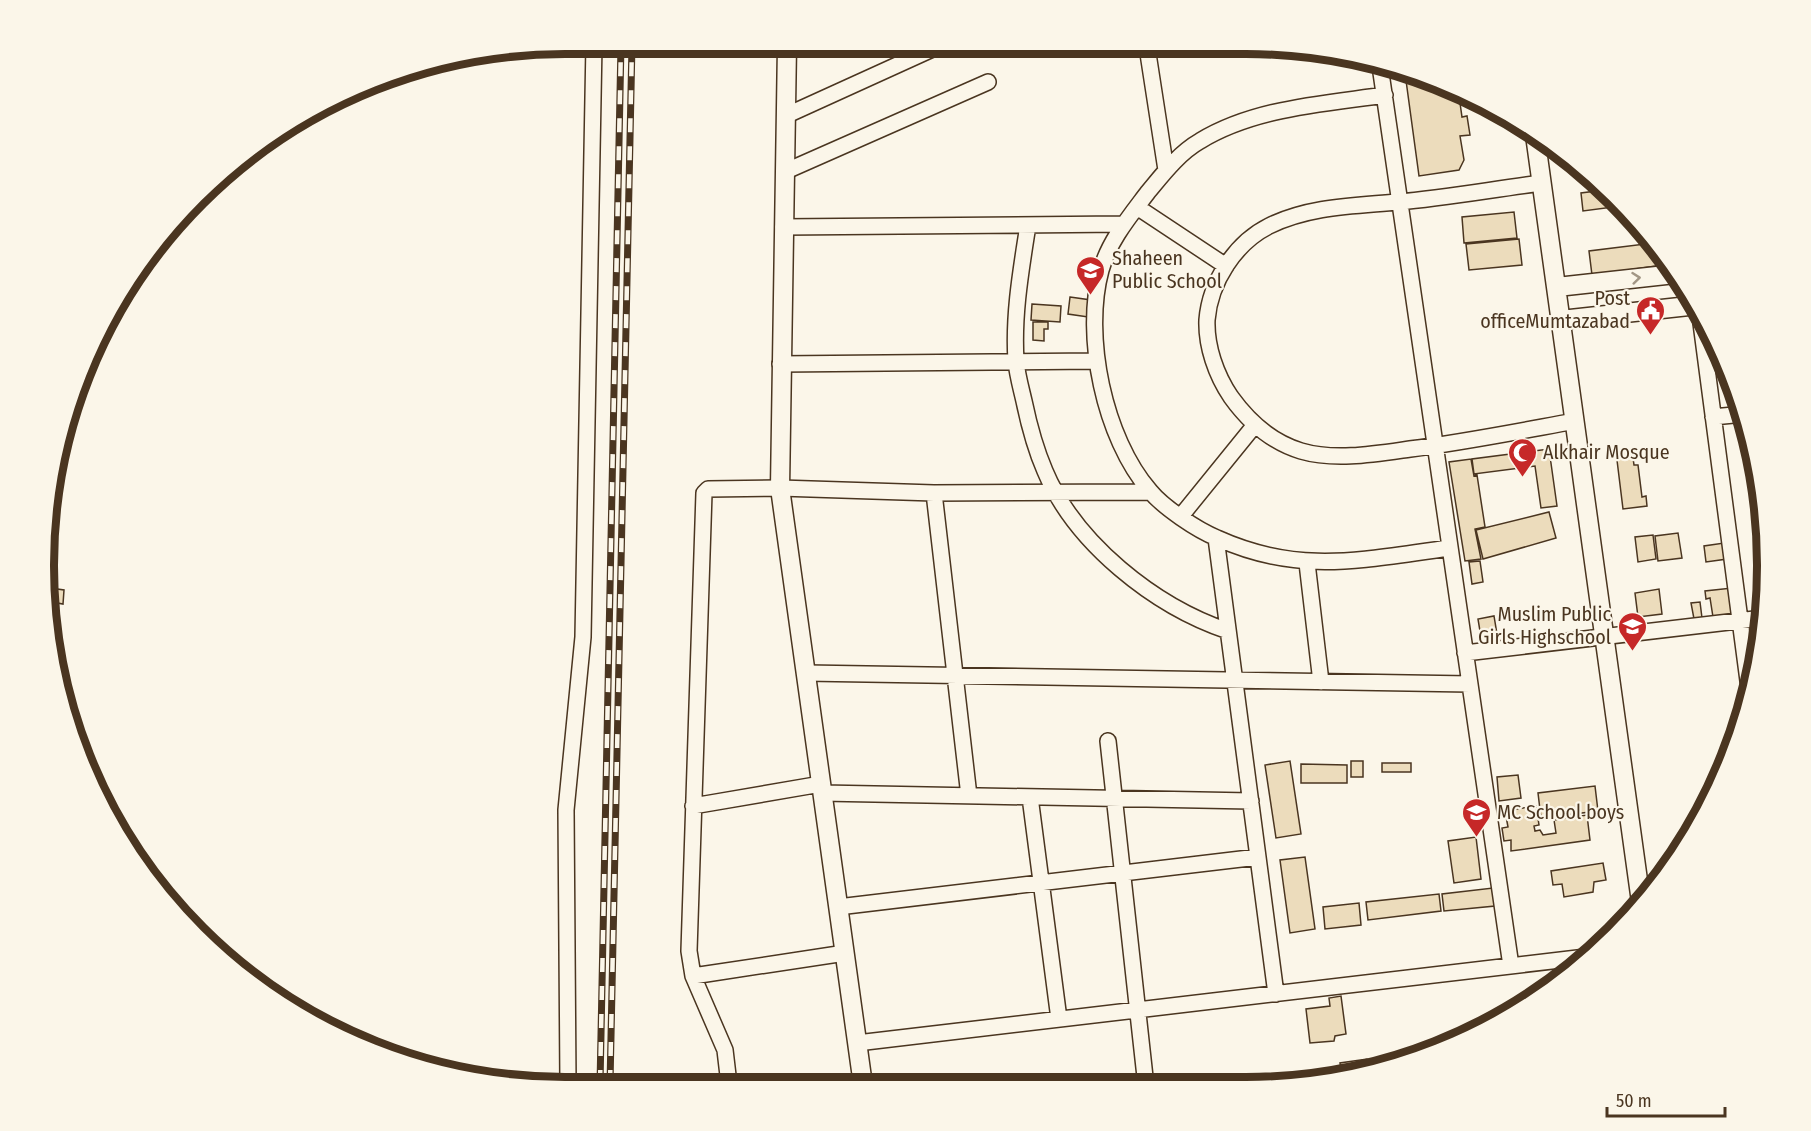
<svg xmlns="http://www.w3.org/2000/svg" width="1811" height="1131" font-family="'Fira Sans Condensed',sans-serif">
  <style>
    .building { fill: #ecdcbc; stroke: #4a3520; stroke-width: 1.5 }
    .lines { fill: none; stroke-linecap: round; stroke-linejoin: round }
    .minor-casing { stroke: #4a3520; stroke-width: 18 }
    .tertiary-casing { stroke: #4a3520; stroke-width: 21 }
    .minor { stroke: #fbf6e9; stroke-width: 15 }
    .tertiary { stroke: #fbf6e9; stroke-width: 18 }
    .rail-casing { stroke: #4a3520; stroke-width: 7 }
    .rail { stroke: #fbf6e9; stroke-width: 4.5; stroke-dasharray: 14; stroke-linecap: butt }
    .oneway { stroke: #a29684 }
    .labels { text-anchor: middle; dominant-baseline: central; stroke-width: 4.5; stroke-linejoin: round; paint-order: stroke }
    .poi-label { font-size: 20px; fill: #4a3520; stroke: #fbf6e9; text-anchor: start }
    .rim { fill: none; stroke: #4a3520; stroke-width: 8 }
  </style>
  <rect width="100%" height="100%" fill="#fbf6e9"/>
  <path class="building" d="M1405,73l40,10 20,11 -5,9 2,14 5,-1 3,19 -10,1 4,24 -5,10 -40,6z
    M1604,190l17,16 -38,5 -2,-18z
    M1514,212l3,26 -53,5 -2,-26z
    M1519,239l3,26 -53,5 -3,-26z
    M1653,243l3,23 -64,9 -3,-24z
    M1070,297l28,4 -3,17 -27,-4z
    M1032,304l29,2 -1,16 -29,-2z
    M1033,322h15v7h-4v12l-11,-1z
    M1549,449l8,57 -16,2 -6,-42 -61,8 -2,-15z
    M1632,450l2,15h4l4,32 4,-1 1,10 -24,3 -7,-57z
    M1471,459l3,17 3,-1 8,52 -10,2 6,30 -16,2 -16,-99z
    M1549,512l7,26 -73,21 -7,-29z
    M1678,533l4,25 -24,3 -3,-25z
    M1653,535l3,24 -18,3 -3,-25z
    M1724,543l3,16 -21,3 -2,-16z
    M1480,561l3,21 -11,2 -3,-22z
    M50,588l14,2 -1,14 -11,-2z
    M1732,588l3,26 -22,3 -3,-19 -4,1 -1,-8z
    M1659,589l3,25 -24,3 -3,-24z
    M1700,602l2,16 -8,1 -3,-16z
    M1494,616l3,18 -16,3 -3,-18z
    M1290,761l11,73 -25,4 -11,-73z
    M1351,761h12v16h-12z
    M1382,763h29v9h-29z
    M1301,764l46,1v18h-46z
    M1518,775l3,23 -22,3 -2,-24z
    M1595,786l3,25 -57,7 -3,-25z
    M1536,806l3,19 -5,1 1,5 5,-1 3,5 13,-2 -2,-13 33,-5 3,25 -79,11v-11l-7,1 -2,-13 6,-1 -3,-16z
    M1476,837l5,42 -27,4 -6,-42z
    M1305,857l10,72 -25,4 -10,-73z
    M1603,863l3,17 -12,2 -1,10 -29,5 -2,-13 -9,1 -2,-14z
    M1493,888l2,18 -51,5 -2,-17z
    M1439,894l2,17 -73,9 -2,-18z
    M1359,903l2,22 -36,4 -2,-22z
    M1341,996l5,38 -11,2 -1,5 -24,2 -4,-34 24,-3 -1,-8z
    M1367,1059l2,13 -27,4 -2,-13z
    M1377,1060v4l18,-3 1,3 -25,7 -1,-10z"/>
  <g class="lines">
    <defs>
      <path id="minor" d="M1147,47l19,123
        M1380,66l131,900
        M1385,95c-62,9 -131,13 -185,46 -21,12 -37,33 -52,51 -18,24 -39,49 -47,78 -18,66 3,168 49,221 13,16 47,39 67,47 84,38 147,21 233,10
        M785,116l154,-70
        M784,172l204,-90
        M1542,183c-48,6 -96,15 -144,19 -43,4 -88,4 -129,24 -34,17 -59,56 -62,94 -1,26 9,55 24,77 18,25 40,45 70,54 34,10 74,3 109,-2 55,-7 110,-18 165,-28
        M1137,207l89,59
        M1028,225c-7,45 -15,90 -12,136 1,13 5,27 8,40 5,24 11,47 21,70 30,72 109,135 183,160
        M783,227l340,-3
        M1699,308l51,388
        M780,364l316,-3
        M1713,417l31,-3
        M934,493l35,303
        M1181,516l73,-90
        M1216,538l60,456
        M1307,563l14,119
        M1465,653l298,-35
        M806,673l664,11
        M1108,741l38,345
        M822,793l429,8
        M1030,797l29,222
        M693,806l128,-22
        M838,907l420,-50
        M693,976l152,-23
        M857,1043l729,-86
        M568,1083l-2,-273 17,-173 11,-593
        M729,1084l-4,-34 -32,-74 -4,-25 15,-458 4,-4 72,-1 154,5 216,-1"/>
      <path id="tertiary" d="M787,45l-7,443 83,597
        M1535,135l106,767
        M1557,287l118,-13
        M1561,320l137,-15"/>
    </defs>
    <use href="#minor" class="minor-casing"/>
    <use href="#tertiary" class="tertiary-casing"/>
    <use href="#minor" class="minor"/>
    <use href="#tertiary" class="tertiary"/>
    <defs>
      <path id="rail" d="M600,1084l21,-1040
        M610,1084l22,-1040"/>
    </defs>
    <use href="#rail" class="rail-casing"/>
    <use href="#rail" class="rail"/>
  </g>
  <defs><path id="oneway-chevron" d="M-2-3.5L2.5 0L-2 3.5" fill="none" stroke-width="1.6" stroke-linecap="round" stroke-linejoin="round" transform="scale(1.5)"/></defs>
  <use class="oneway" href="#oneway-chevron" transform="translate(1636 278) rotate(-6)"/>
  <defs>
    <symbol id="school-pin" viewBox="-11 -11 22 30"><path d="M0 17L-7.5 6A9.5 9.5 0 1 1 7.5 6Z" fill="#c62828" stroke="#fbf6e9"/><path d="M0-5L7-2L0 1L-7-2ZM-4 1L0 2.5L4 1V4Q0 6-4 4Z" fill="#fff"/></symbol>
    <symbol id="civic-pin" viewBox="-11 -11 22 30"><path d="M0 17L-7.5 6A9.5 9.5 0 1 1 7.5 6Z" fill="#c62828" stroke="#fbf6e9"/><path d="M-.6-6.5H3V-4.5H.6V-3L4-1V1h2V6H-6V1h2V-1L-.6-3ZM-1.2 2.5V6h2.4V2.5Z" fill="#fff"/></symbol>
    <symbol id="mosque-pin" viewBox="-11 -11 22 30"><path d="M0 17L-7.5 6A9.5 9.5 0 1 1 7.5 6Z" fill="#c62828" stroke="#fbf6e9"/><path d="M3.5-4.9A6 6 0 1 0 3.5 4.9A5 5 0 1 1 3.5-4.9Z" fill="#fff"/></symbol>
  </defs>
  <g fill-rule="evenodd">
    <use href="#school-pin" x="1074" y="254" width="33" height="45"/>
    <use href="#civic-pin" x="1634" y="294" width="33" height="45"/>
    <use href="#mosque-pin" x="1506" y="436" width="33" height="45"/>
    <use href="#school-pin" x="1616" y="610" width="33" height="45"/>
    <use href="#school-pin" x="1460" y="796" width="33" height="45"/>
  </g>
  <g class="labels">
    <g class="poi-label">
      <text x="1112" y="258">Shaheen<tspan x="1112" dy="23">Public School</tspan></text>
      <text x="1630" y="298" text-anchor="end">Post<tspan x="1630" dy="23">officeMumtazabad</tspan></text>
      <text x="1543" y="452">Alkhair Mosque</text>
      <text x="1611" y="614" text-anchor="end">Muslim Public<tspan x="1611" dy="23">Girls Highschool</tspan></text>
      <text x="1497" y="812">MC School boys</text>
    </g>
  </g>
  <path d="M0 0H1811V1131H0ZM565 54H1246A511 511 0 0 1 1757 565V566A511 511 0 0 1 1246 1077H565A511 511 0 0 1 54 566V565A511 511 0 0 1 565 54Z" fill="#fbf6e9" fill-rule="evenodd"/>
  <path class="rim" d="M565 54H1246A511 511 0 0 1 1757 565V566A511 511 0 0 1 1246 1077H565A511 511 0 0 1 54 566V565A511 511 0 0 1 565 54Z"/>
  <path d="M1607 1107v9h118v-9" fill="none" stroke="#4a3520" stroke-width="3"/>
  <text x="1616" y="1107" font-size="18" fill="#4a3520" stroke="#fbf6e9" stroke-width="4.5" paint-order="stroke">50 m</text>
</svg>
